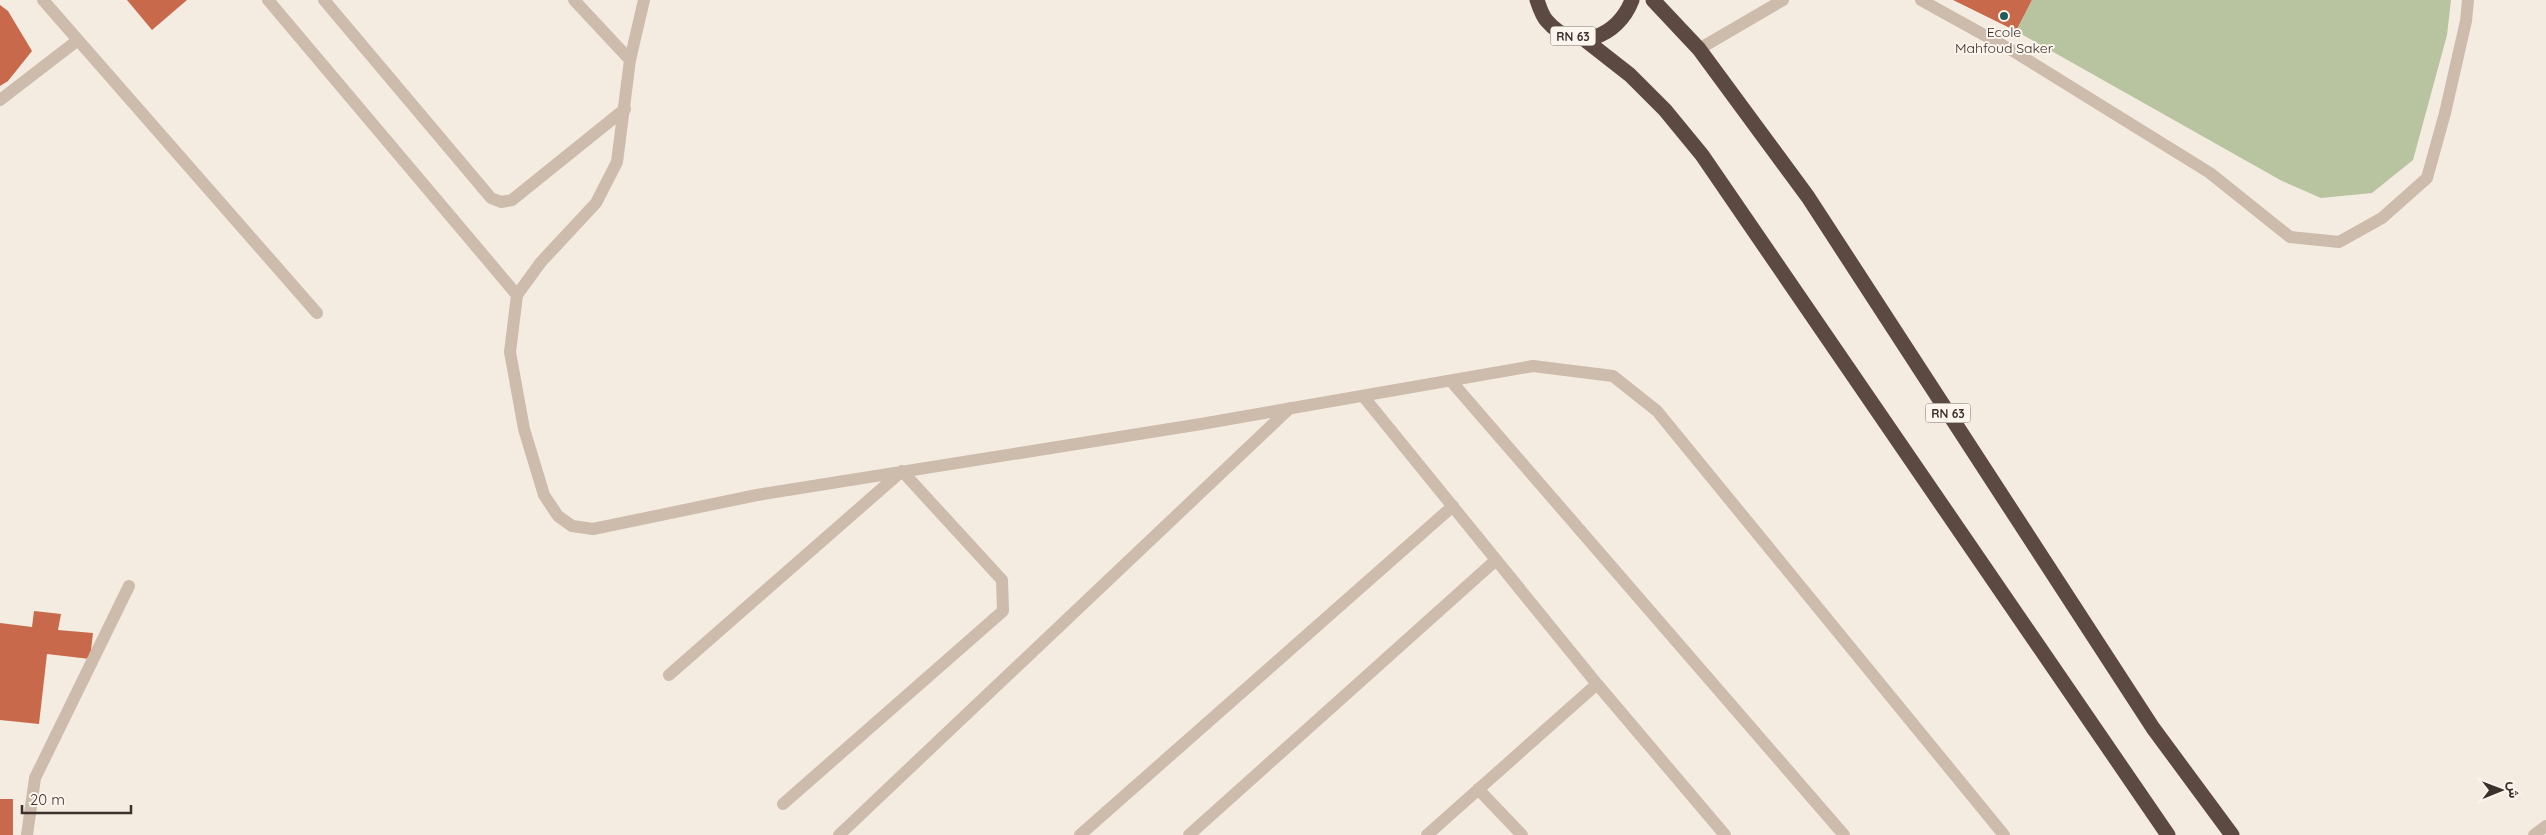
<svg xmlns="http://www.w3.org/2000/svg" width="2546" height="835" font-family="Quicksand,Vazirmatn,sans-serif">
  <style>
    .green { fill: #b8c4a0 }
    .building { fill: #c8694b }
    .lines { fill: none; stroke-linecap: round; stroke-linejoin: round }
    .minor { stroke: #cdbbac; stroke-width: 12 }
    .highway { stroke: #5c4a42; stroke-width: 15 }
    .poi-dot { fill: #1f5a5e; stroke: #fbf5ee; stroke-width: 2 }
    .labels { text-anchor: middle; dominant-baseline: central; stroke-width: 4; stroke-linejoin: round; paint-order: stroke }
    .shield { fill: #fbf5ee; stroke: #756b66; stroke-width: 1 }
    .shield-label { font-size: 12px; font-weight: bold; fill: #3b302b }
    .poi-label { font-size: 14px; fill: #3b302b; stroke: #fbf5ee }
  </style>
  <rect width="100%" height="100%" fill="#f4ebe1"/>
  <path class="green" d="M2032,0h419l-4,35 -34,125 -41,33 -51,5 -39,-17 -266,-150z"/>
  <path class="building" d="M127,0h60l-35,30z
    M1953,0h79l-16,31z
    M0,5l8,6 24,40 -24,30 -8,5z
    M34,611l27,3 -3,16 35,3 -3,26 -43,-5 -8,70 -39,-4v-97l32,4z
    M0,799h13v36h-13z"/>
  <g class="lines">
    <path class="minor" d="M43,0l274,313
      M268,0l249,295
      M324,0l167,198 10,4 11,-2 113,-91
      M574,0l56,60
      M644,0l-14,60 -13,102 -21,41 -55,59 -24,33 -7,57 14,77 20,66 14,21 14,10 21,3 164,-34 444,-71 332,-58 80,10 44,35 347,424
      M1921,0l92,51 197,122 80,64 49,5 43,-24 45,-40 18,-65 21,-92 2,-21
      M1699,49l84,-49
      M0,100l78,-60
      M1451,381l393,454
      M1363,396l234,288 -170,151
      M669,675l233,-204 100,109 1,31 -220,193
      M1597,684l128,151
      M1478,789l44,46
      M27,835l8,-57 94,-192
      M839,835l451,-427
      M1080,835l373,-329
      M1189,835l307,-275
      M2534,835l12,-9"/>
    <path class="highway" d="M1537,0c2,6 5,16 10,21 28,33 71,16 85,-21
      M1653,0l46,49 109,148 345,531 79,107
      M1584,39l46,36 35,35 37,45 466,680"/>
  </g>
  <circle class="poi-dot" cx="2004" cy="16" r="5"/>
  <g class="labels">
    <g class="shield">
      <rect x="1550.5" y="26.5" width="45" height="19" rx="4"/>
      <rect x="1925.5" y="403.5" width="45" height="19" rx="4"/>
    </g>
    <g class="shield-label">
      <text x="1573" y="36">RN 63</text>
      <text x="1948" y="413">RN 63</text>
    </g>
    <g class="poi-label">
      <text x="2004" y="32">Ecole<tspan x="2004" dy="16">Mahfoud Saker</tspan></text>
    </g>
  </g>
  <g transform="translate(2501 790) rotate(89)" stroke="#fbf5ee" stroke-width="4" paint-order="stroke">
  <path d="M0-4L9 19L0 12L-9 19Z" fill="#3b302b"/>
  <text y="-8" font-size="14" font-weight="bold" text-anchor="middle" fill="#3b302b">ش</text>
  </g>
  <path d="M22 805v8h109v-8" fill="none" stroke="#3b302b" stroke-width="2.5"/>
  <text x="30" y="805" font-size="15" fill="#3b302b" stroke="#fbf5ee" stroke-width="4" paint-order="stroke">20 m</text>
</svg>
